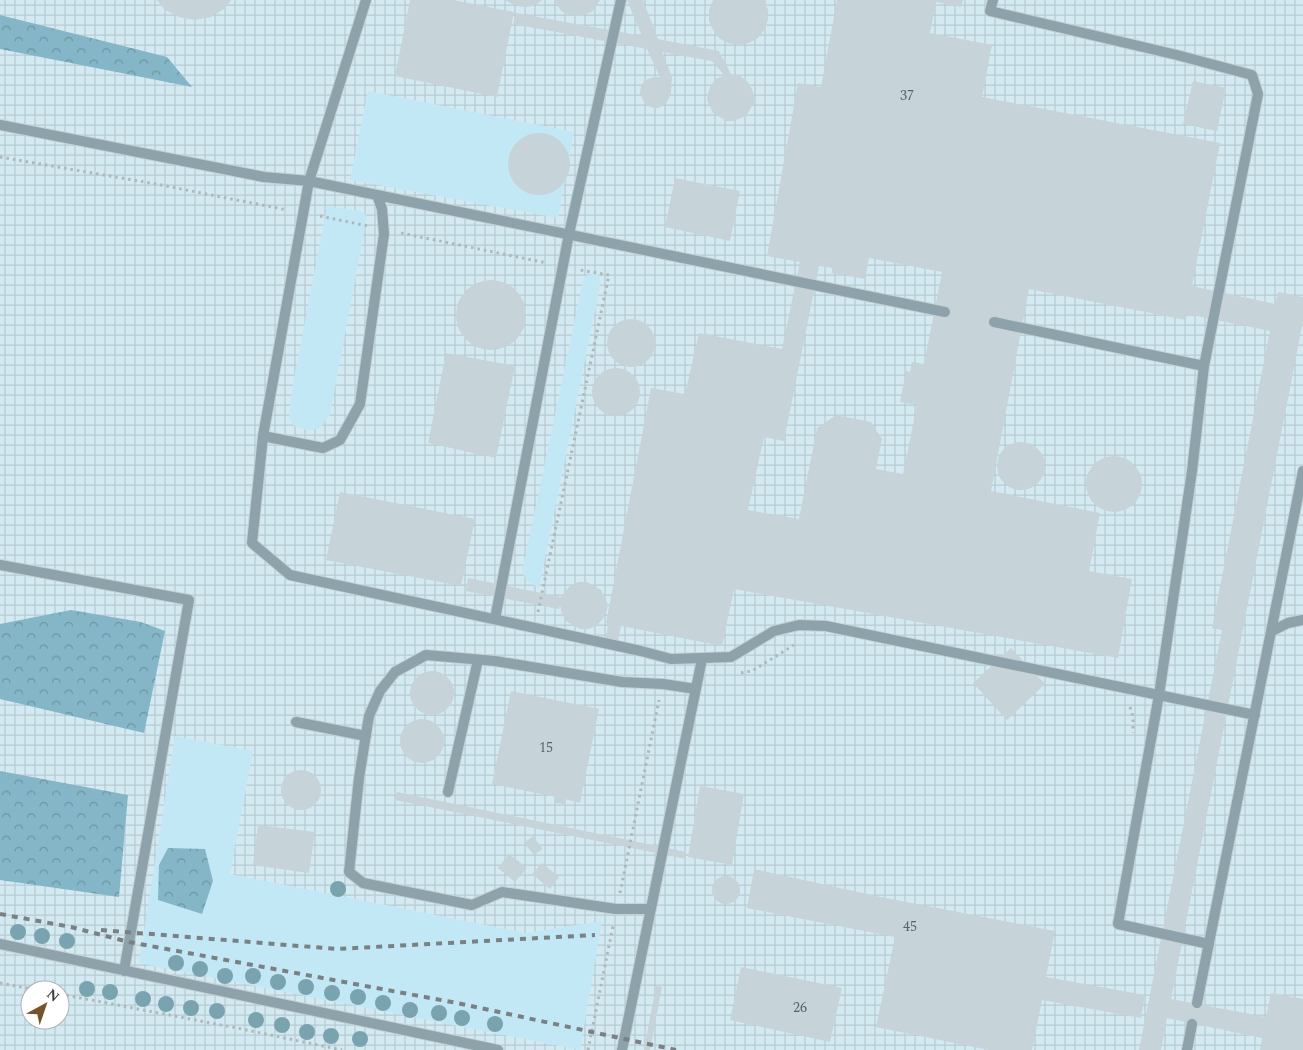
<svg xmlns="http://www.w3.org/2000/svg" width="1303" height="1050" font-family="Spectral,serif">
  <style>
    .industrial { fill: url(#industrial-grid); fill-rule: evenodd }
    .grass { fill: #c3e8f5 }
    .forest { fill: url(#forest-crowns) }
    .building { fill: #c6d3d8; fill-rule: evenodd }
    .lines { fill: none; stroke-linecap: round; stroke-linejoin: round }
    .service-casing { stroke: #c5d1d4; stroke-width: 12 }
    .path { stroke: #adb8bb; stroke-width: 3; stroke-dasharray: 2.5 4; stroke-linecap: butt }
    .service { stroke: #8da2aa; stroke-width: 10 }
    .rail { stroke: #798184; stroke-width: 4; stroke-dasharray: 6 6; stroke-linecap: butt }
    .tree { fill: #79a3af }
    .labels { text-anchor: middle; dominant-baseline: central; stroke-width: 4; stroke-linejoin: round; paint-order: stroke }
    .number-label { font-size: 14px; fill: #5b6264 }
  </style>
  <defs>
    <pattern id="industrial-grid" width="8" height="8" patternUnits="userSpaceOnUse" patternTransform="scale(1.25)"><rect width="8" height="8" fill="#d4eaf2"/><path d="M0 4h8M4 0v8" fill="none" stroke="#b7cad1"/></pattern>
    <pattern id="forest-crowns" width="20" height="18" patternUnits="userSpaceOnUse" patternTransform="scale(1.25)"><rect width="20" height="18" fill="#84b6c7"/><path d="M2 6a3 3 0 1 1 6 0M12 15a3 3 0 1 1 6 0" fill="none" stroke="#6d95a3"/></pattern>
  </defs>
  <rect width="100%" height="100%" fill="#e8f6fa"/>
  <path class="industrial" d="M0,0h1303v1050h-1303zM30,990h30v30h-30z"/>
  <path class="grass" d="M368,91l206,41 -16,86 -208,-38z
    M327,206l34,5 6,5 -37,199 -10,13 -12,3 -15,-6 -4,-7 3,-29z
    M599,273l1,13 -61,302 -11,-6 -6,-10 62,-296z
    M175,736l78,15 -23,123 296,59 76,-12 -22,129 -441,-87z"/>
  <path class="forest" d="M0,15l167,42 25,30 -192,-38z
    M71,610l70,12 24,9 -21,102 -144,-34v-75z
    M0,771l128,24 -9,102 -119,-17z
    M168,848l37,1 8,32 -11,33 -44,-14 1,-35z"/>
  <path class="building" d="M157,0h74l-7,9 -13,8 -16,3 -16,-3 -14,-7z
    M410,0h43l61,12 -17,85 -102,-21z
    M505,0h37l-6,5 -9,2 -11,-1z
    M554,0h46l-8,12 -12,4 -11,-1 -8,-4z
    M627,0h16l15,39 61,12 12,23 9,2 7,5 4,6 3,8v8l-8,13 -13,5h-7l-13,-8 -6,-13 1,-7 3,-8 5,-6 8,-4 -12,-14 -50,-9 10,25 -1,16 -5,11 -8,4h-5l-8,-4 -5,-10 1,-8 4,-6 9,-3h6l-13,-28 -134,-25 3,-11 126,23z
    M713,0h51l4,10v10l-4,10 -6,8 -9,5 -10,2 -11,-2 -9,-5 -6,-8 -4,-9v-11z
    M837,0h126l-2,7 -25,-5 -6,31 62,12 -10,52 238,46 -28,143 83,18 3,-12 25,5v24l-132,678 95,18 5,-24 32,6v51h-43l2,-12 -95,-20 -6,32h-22l83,-420 -10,-2 58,-297 -83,-17 -1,6 -157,-31 -38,202 109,22 -11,58 43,8 -14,79 -384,-69 -12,57 -101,-20 -3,15 -12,-2 2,-15 -2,-1 45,-235 34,6 14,-61 83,16 18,-87 -33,-6 31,-173 23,4zM869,258l73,14 -18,92 -12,-2 -2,10 -4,-1 -6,31 17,3 -14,69 -27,-5 6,-30 -11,-17 -35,-7 -19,13 -18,91 -51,-9 16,-73 20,4 35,-175 13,2v5l33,6z
    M1193,81l33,7 -9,43 -34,-7z
    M508 164a31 31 0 1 1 62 0a31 31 0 1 1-62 0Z
    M675,178l65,13 -10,50 -65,-14z
    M456 315a35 35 0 1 1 70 0a35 35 0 1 1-70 0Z
    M607 343a24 24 0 1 1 48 0a24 24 0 1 1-48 0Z
    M446,353l69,13 -19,92 -68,-15z
    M592 392a24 24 0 1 1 48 0a24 24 0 1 1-48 0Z
    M997 466a24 24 0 1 1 48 0a24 24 0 1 1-48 0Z
    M1086 484a28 28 0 1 1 56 0a28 28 0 1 1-56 0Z
    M340,492l135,27 -14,67 -135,-26z
    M468,578l93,19 4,-6 6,-6 8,-3h8l14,8 7,15 -2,8 -4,7 -6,6 -7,3h-9l-14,-8 -4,-7 -2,-9 -1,4 -93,-18z
    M1011,648l34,36 -38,36 -34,-37z
    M410 693a22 22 0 1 1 44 0a22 22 0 1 1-44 0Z
    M511,691l88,18 -19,94 -15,-4 -1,5 -10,-1 2,-6 -64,-13z
    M400 741a22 22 0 1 1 44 0a22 22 0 1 1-44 0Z
    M281 790a20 20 0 1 1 40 0a20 20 0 1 1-40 0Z
    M700,786l44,8 -12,71 -44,-8z
    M397,792l289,60v7l-291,-59z
    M258,825l57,7 -6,41 -56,-8z
    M533,836l10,13 -9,6 -10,-12z
    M509,854l18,14 -12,14 -17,-14z
    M542,863l17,14 -9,12 -18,-15z
    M754,869l122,27 179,35 -9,46 99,18 -4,23 -99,-18 -10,50h-43l-113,-23 19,-90 -148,-29z
    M712 890a14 14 0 1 1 28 0a14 14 0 1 1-28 0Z
    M741,967l101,21 -12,54 -100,-22z
    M656,986l6,1 -12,63h-6z"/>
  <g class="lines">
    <defs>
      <path id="service" d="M993,0l-3,11 187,44 75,20 6,19 -54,272 -12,105 -33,224 -41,229 91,20
        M0,125l264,52 45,4 57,-181
        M945,312l-636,-131 -46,255 -11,107 38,32 351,76 30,8 60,-2 43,-26 25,-6 27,1 429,89
        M994,322l210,44
        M263,436l60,12 17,-8 20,-36 24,-170 -2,-25 -5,-14
        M0,565l189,35 -65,371
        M495,619l74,-385 52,-234
        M1272,631l16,-8 15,-3
        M296,722l70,14
        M448,792l30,-132
        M651,909h-35l-114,-17 -30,13 -109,-22 -14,-11 10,-94 10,-62 11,-25 15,-19 31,-17 69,6 127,21 41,2 33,5
        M0,944l498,106
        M1197,1003l106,-532
        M622,1050l80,-391
        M1187,1050l5,-26"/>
    </defs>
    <use href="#service" class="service-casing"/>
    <path class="path" d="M0,157l156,27 131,26
      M320,216l48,10
      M401,233l146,30
      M538,612l71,-337 -29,-5
      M741,673l11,-2 42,-26
      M1130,707l3,10v16
      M620,893l39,-193
      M0,983l37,7
      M60,994l177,34 105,22
      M588,1050l25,-124"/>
    <use href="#service" class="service"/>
    <path class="rail" d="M0,914l71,13 58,15 328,61 219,47
      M101,930l236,19 258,-14"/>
  </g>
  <g class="tree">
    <circle cx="338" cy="889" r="8"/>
    <circle cx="18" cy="932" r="8"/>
    <circle cx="42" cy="936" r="8"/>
    <circle cx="67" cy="941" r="8"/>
    <circle cx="176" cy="963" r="8"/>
    <circle cx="200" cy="969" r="8"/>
    <circle cx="225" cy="976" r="8"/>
    <circle cx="253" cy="976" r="8"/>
    <circle cx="278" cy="982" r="8"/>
    <circle cx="306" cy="987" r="8"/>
    <circle cx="87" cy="989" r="8"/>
    <circle cx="110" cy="992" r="8"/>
    <circle cx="332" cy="993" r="8"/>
    <circle cx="358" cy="997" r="8"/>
    <circle cx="143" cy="999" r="8"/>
    <circle cx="383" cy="1003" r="8"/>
    <circle cx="166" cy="1004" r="8"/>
    <circle cx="191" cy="1008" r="8"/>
    <circle cx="410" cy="1010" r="8"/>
    <circle cx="217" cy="1011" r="8"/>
    <circle cx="439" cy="1013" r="8"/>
    <circle cx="462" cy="1018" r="8"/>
    <circle cx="256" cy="1020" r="8"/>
    <circle cx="495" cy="1024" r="8"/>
    <circle cx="282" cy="1025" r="8"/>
    <circle cx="307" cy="1032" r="8"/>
    <circle cx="331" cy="1036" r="8"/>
    <circle cx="360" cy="1039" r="8"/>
  </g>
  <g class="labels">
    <g class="number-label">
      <text x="907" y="95">37</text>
      <text x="546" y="747">15</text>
      <text x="910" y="926">45</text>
      <text x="800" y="1007">26</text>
    </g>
  </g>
  <g transform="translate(45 1005) rotate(40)"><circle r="24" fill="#ffffff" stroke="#afb1b2"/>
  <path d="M0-4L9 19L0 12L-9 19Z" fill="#75542b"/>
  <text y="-8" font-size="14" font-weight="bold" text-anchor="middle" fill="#373c3e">N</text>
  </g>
</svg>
